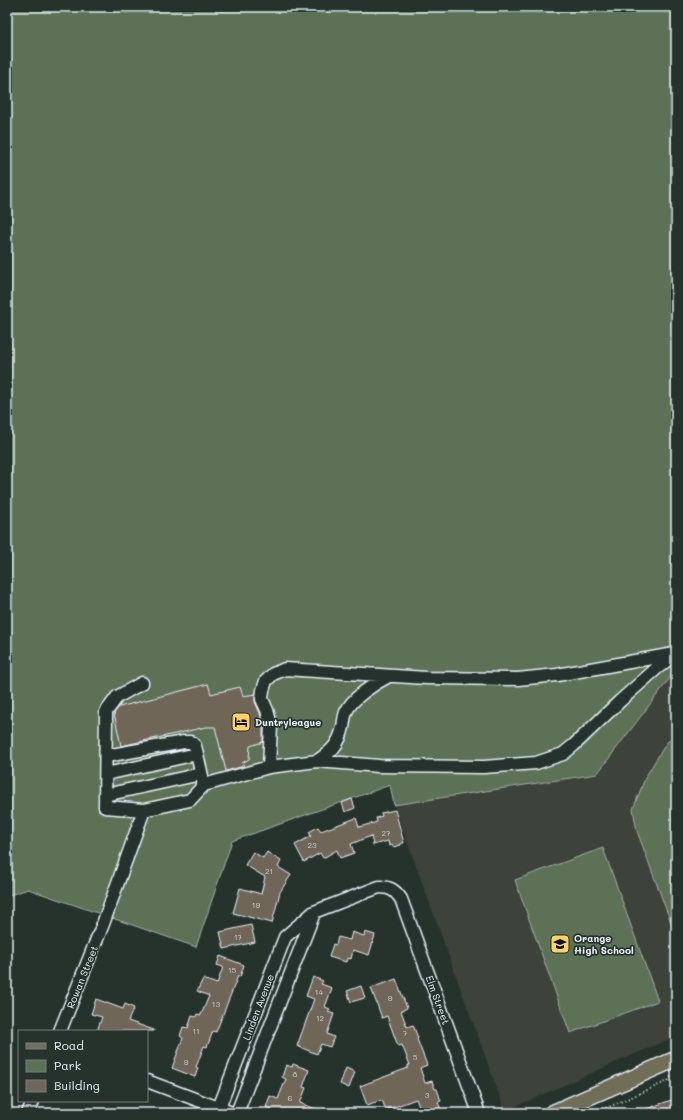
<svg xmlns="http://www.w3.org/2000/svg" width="683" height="1120" font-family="Mali,sans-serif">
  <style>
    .built { fill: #3c423a }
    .green { fill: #5c7155; stroke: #a2b1a6 }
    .building { fill: #706659; stroke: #e8f1f8 }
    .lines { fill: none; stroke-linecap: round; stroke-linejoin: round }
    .minor-casing { stroke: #e8f1f8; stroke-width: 15 }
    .major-casing { stroke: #e8f1f8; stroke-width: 18 }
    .path { stroke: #e8f1f8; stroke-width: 2; stroke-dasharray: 1 3; stroke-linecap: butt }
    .minor { stroke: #26332d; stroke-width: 12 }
    .major { stroke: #716e59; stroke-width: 15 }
    .labels { text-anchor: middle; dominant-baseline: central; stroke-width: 3.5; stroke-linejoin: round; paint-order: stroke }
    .number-label { font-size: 8px; fill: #caced0 }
    .poi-label { font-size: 10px; font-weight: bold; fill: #e8f1f8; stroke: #26332d; text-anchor: start }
    .street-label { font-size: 10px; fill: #e8f1f8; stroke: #26332d }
  </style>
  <rect width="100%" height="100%" fill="#26332d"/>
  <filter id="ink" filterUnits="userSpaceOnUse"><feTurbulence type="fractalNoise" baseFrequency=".025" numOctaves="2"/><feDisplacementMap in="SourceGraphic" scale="8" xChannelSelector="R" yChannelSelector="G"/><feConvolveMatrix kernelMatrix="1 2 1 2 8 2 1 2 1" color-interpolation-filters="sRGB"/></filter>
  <g filter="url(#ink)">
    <path class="built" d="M676,670v366l-171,75 -111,-306 203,-31z"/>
    <path class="green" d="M7,7h669v663l-79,104 -203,31 -4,-20 -158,56 -36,106 -168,-58 -21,7z
      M676,737v199l-39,-105 -4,-22 13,-33 21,-34z
      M603,848l55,153 -88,32 -55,-153z"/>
    <path class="building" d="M208,684l3,10 29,-7 3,9 12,-2v8l5,11 3,13v16l-13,4 -1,13 -7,4 2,3 -18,5 -11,-44h-9l-85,19 -7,-33 5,-6z
      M352,799l3,9 -10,4 -3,-9z
      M395,810l9,33h-3v2l-8,2 -1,-2 -3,1 -1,-5 -15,4 -2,-9 -20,8 3,9 -14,5 -3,-8 -14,8 -3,-5 -16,9 -9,-17 16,-9 -2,-4 9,-5 3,4 35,-13 3,9 18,-5 -1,-4 6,-2 -1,-3z
      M253,852l10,6 4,-6 14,9 -3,6 13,8 -11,17 -8,31 -39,-10 7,-25 21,6 4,-17 -20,-12z
      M251,925l4,17 -31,7 -4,-17z
      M352,932l12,4 1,-4 10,3 -6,20 -16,-5 -2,9 -4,-1 -1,4 -17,-5 4,-13 3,1 2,-8 12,3z
      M220,956l24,9 -4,12 -2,-1 -22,56 -3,-1 -6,16 -3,-1 -8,21 2,1 -3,9 -23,-9 11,-30 -3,-2 3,-9 5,1 4,-12 4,1 1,-3 4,1 8,-19 -12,-5 6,-12 14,5 6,-17 -6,-2z
      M313,977l10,4 -2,3 11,4 -7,19 5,2 -2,3 6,2 -7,20 7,3 -4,10 -9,-3 -4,10 -20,-8 17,-47 -8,-3z
      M396,979l11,29 -6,3 6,16 6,-2 5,13 -1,1 10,26 -7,3 5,15 7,-2 3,8h2l4,12 -3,1 4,11h-17l-2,-6 -3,1 -4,-9 -30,11 -4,-10 -15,5 -7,-19 48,-18v-3h2l-8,-20 -4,1 -11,-30 -5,2 -11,-30z
      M361,986l4,12 -14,4 -4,-11z
      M96,999l27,10 2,-5 9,4 -6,13 26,9v1h-57l5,-14 -11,-3z
      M293,1064l16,6 -6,17 3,1 -6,15 24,9v1h-53l1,-4 -6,-2 4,-11 8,3 8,-20 -4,-2 4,-12 6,2z
      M346,1068l9,4 -6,16 -9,-4z
      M674,1099l2,5v9h-37l-1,-1z"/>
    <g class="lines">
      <defs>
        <path id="minor" d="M142,683l-25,14 -11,15 -1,95 39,3 46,-10 14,-15 65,-18 48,-6 62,5 105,1 52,-4 27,-9 11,-9 46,-44 36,-32 20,-16
          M106,756l78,-14h7l4,4 2,8
          M317,761c14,-9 22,-16 26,-34 1,-5 1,-10 3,-15 6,-14 29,-29 43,-36
          M269,767l2,-42 -4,-15 -5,-11 1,-9 3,-9 7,-7 12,-5 141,9 92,1 39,-4 117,-21
          M106,774l91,-20 7,31
          M105,795l96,-21
          M60,1031l43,-107 41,-114
          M147,1081l85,32
          M28,1113l5,-12
          M217,1113l68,-176 29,-25 65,-25c11,0 16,3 22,12l78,214
          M237,1113l77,-200"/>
        <path id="major" d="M552,1113l124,-54"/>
      </defs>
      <use href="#minor" class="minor-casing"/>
      <use href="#major" class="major-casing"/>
      <path class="path" d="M595,1113l73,-32 4,-6"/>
      <use href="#minor" class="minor"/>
      <use href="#major" class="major"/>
    </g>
  </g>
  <defs>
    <symbol id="hotel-square" viewBox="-11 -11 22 22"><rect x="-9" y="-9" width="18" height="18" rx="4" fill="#ffd166" stroke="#26332d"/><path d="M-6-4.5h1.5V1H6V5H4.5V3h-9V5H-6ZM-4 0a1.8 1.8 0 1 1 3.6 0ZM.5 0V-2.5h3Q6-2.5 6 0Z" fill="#111"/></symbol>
    <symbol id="school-square" viewBox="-11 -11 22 22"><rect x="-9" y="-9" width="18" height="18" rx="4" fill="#ffd166" stroke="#26332d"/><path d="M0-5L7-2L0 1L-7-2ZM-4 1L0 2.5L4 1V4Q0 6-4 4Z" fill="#111"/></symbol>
  </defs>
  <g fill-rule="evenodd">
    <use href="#hotel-square" x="230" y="711" width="22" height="22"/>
    <use href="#school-square" x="549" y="933" width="22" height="22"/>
  </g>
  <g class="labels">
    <g class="number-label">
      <text x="386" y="833">27</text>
      <text x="312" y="845">23</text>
      <text x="269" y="871">21</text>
      <text x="256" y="905">19</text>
      <text x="238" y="937">17</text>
      <text x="232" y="970">15</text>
      <text x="319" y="992">14</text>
      <text x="390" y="998">9</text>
      <text x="216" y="1004">13</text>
      <text x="320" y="1018">12</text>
      <text x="196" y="1031">11</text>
      <text x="405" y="1033">7</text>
      <text x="415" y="1057">5</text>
      <text x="186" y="1062">9</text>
      <text x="295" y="1074">8</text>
      <text x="427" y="1095">3</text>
      <text x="290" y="1098">6</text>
    </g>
    <g class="poi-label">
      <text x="255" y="722">Duntryleague</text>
      <text x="574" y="938">Orange<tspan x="574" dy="12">High School</tspan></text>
    </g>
    <g class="street-label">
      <text transform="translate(82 977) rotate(-68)">Rowan Street</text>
      <text transform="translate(438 1000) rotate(70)">Elm Street</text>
      <text transform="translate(258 1007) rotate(-69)">Linden Avenue</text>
    </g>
  </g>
  <rect width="683" height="1120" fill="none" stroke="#26332d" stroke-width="24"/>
  <rect x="12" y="12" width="659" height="1096" fill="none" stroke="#e8f1f8" stroke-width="1.5" filter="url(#ink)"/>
  <rect x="18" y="1030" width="130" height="72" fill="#26332d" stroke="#747f7e"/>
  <rect x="26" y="1043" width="20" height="6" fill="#716e59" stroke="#747f7e"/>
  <text x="54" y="1050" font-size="12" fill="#e8f1f8">Road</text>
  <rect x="26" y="1060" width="20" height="12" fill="#5c7155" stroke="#747f7e"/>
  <text x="54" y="1070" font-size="12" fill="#e8f1f8">Park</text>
  <rect x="26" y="1080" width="20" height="12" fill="#706659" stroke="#747f7e"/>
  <text x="54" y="1090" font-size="12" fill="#e8f1f8">Building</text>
</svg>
